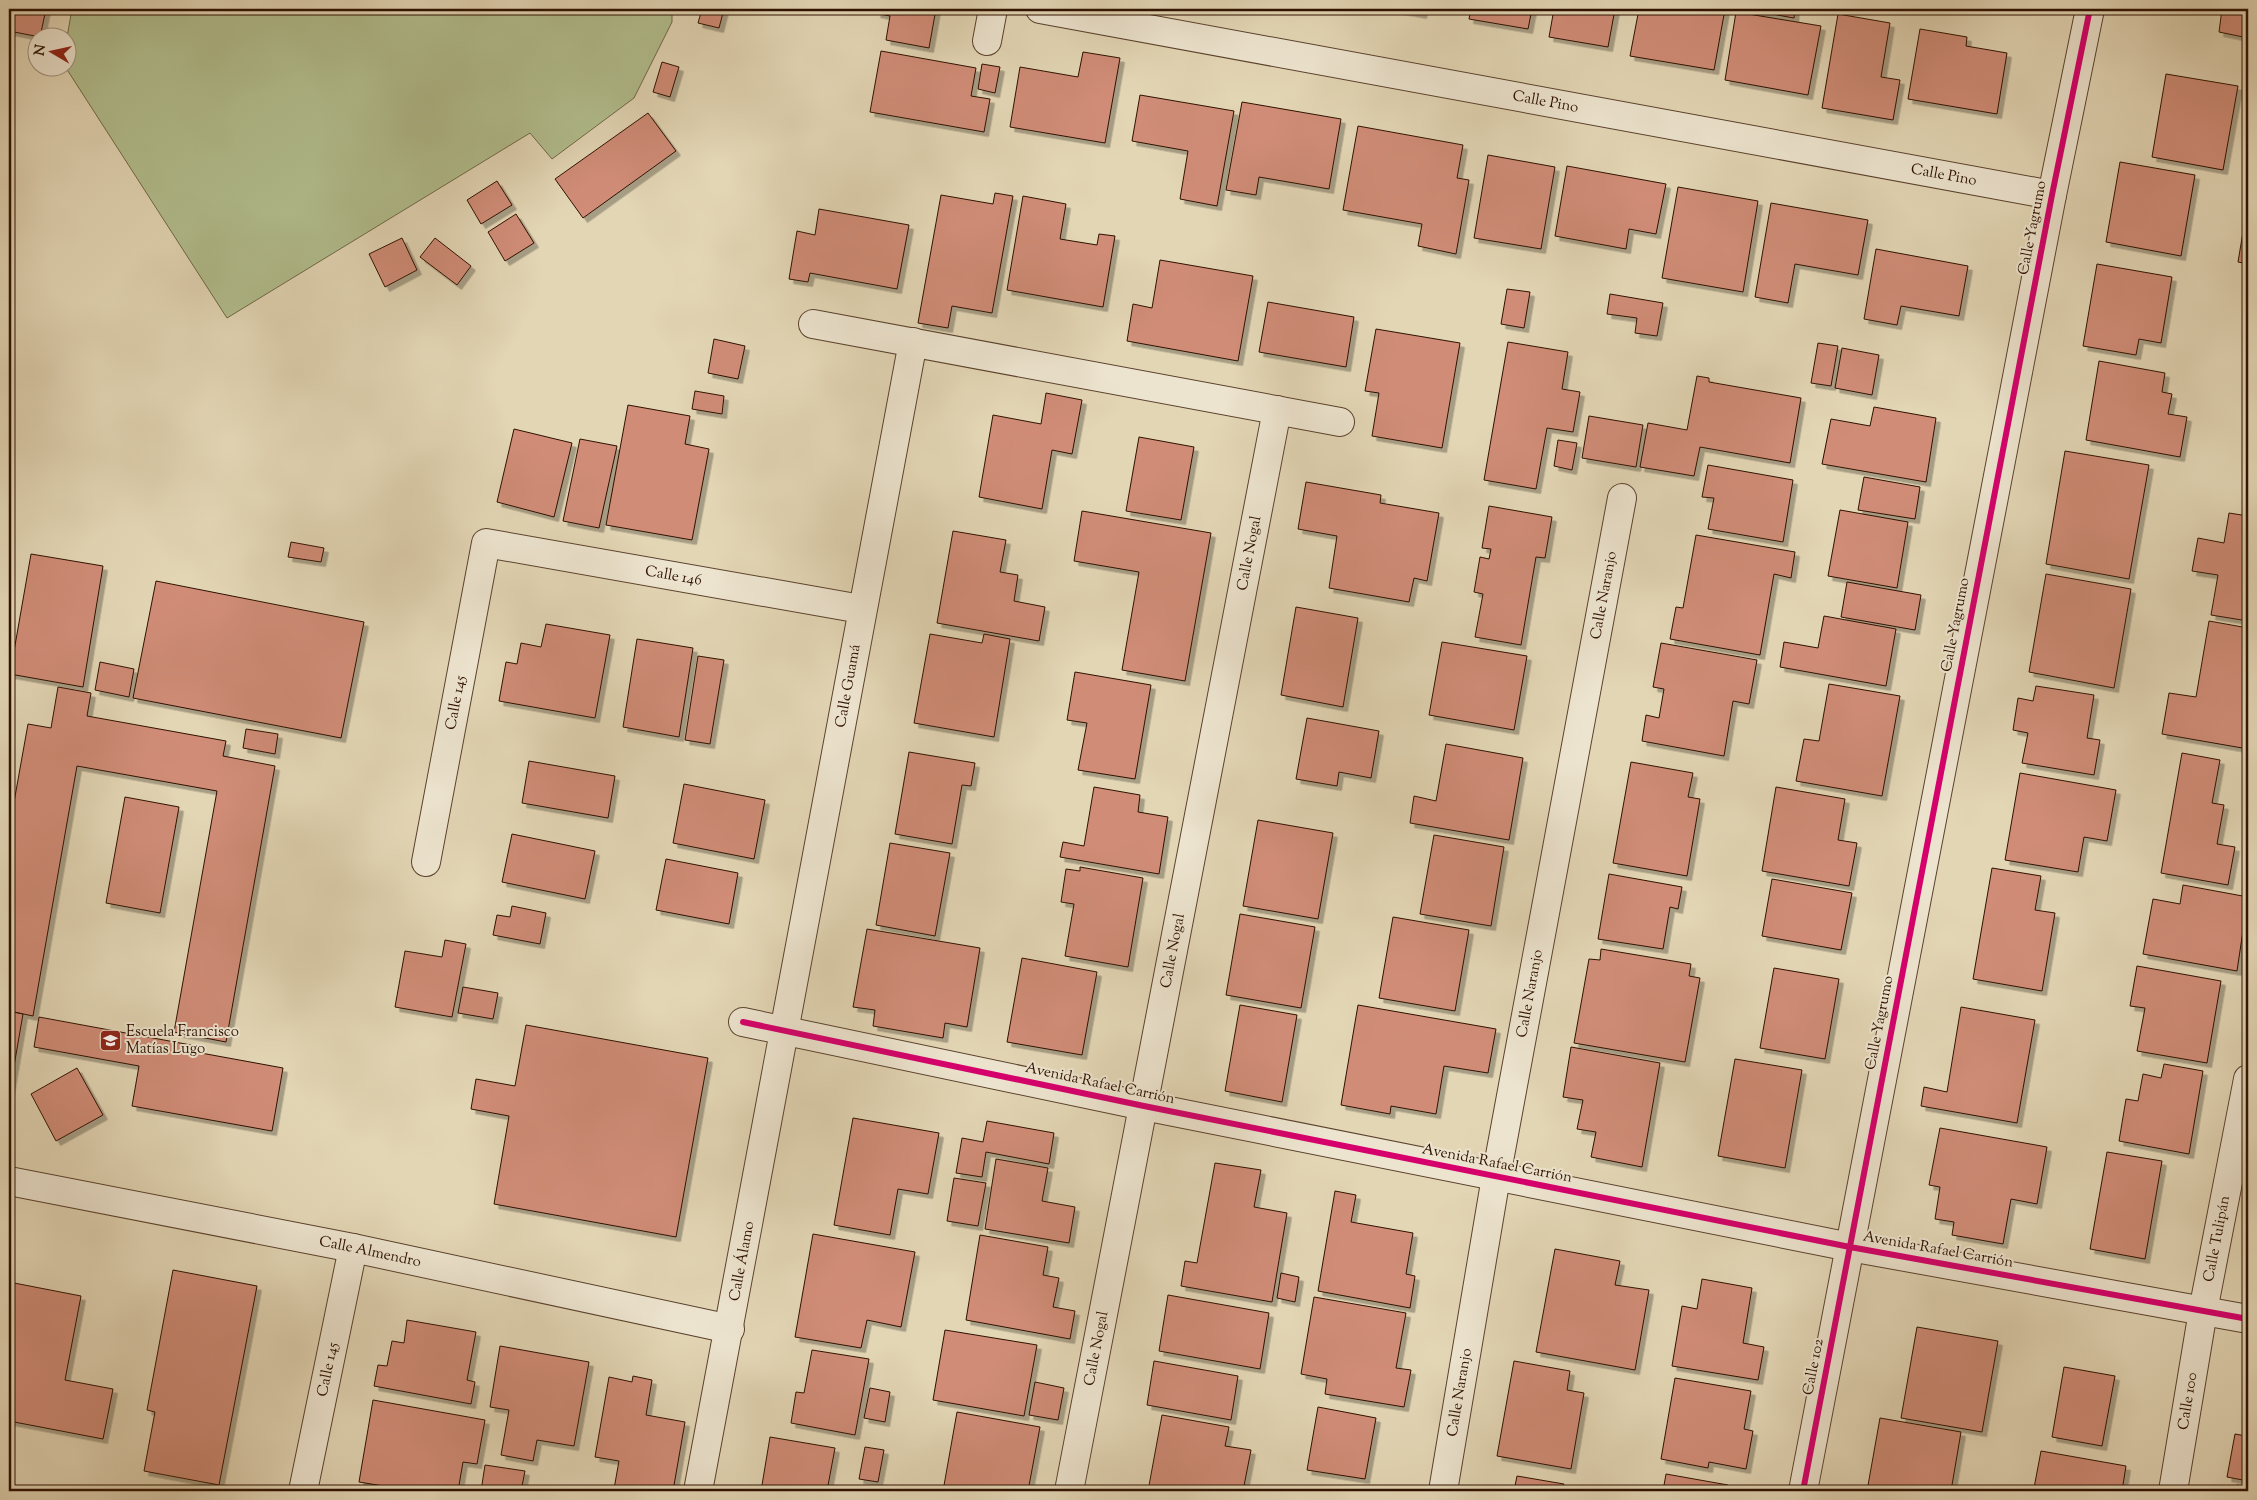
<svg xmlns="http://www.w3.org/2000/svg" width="2257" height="1500" font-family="'Sorts Mill Goudy',serif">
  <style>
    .green { fill: #b2be8e; stroke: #706847 }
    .building { fill: #d08c77; stroke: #2e1100; filter: url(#shadow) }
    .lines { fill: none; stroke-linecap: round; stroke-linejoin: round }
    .minor-casing { stroke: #5b422d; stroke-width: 30 }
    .minor { stroke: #ede4cf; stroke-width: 28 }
    .cycleway-casing { stroke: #ede4cf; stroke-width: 9 }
    .cycleway { stroke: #d6006c; stroke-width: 6 }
    .labels { text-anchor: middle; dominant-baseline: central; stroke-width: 4; stroke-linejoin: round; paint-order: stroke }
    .street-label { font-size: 15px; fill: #2e1100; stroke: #ede4cf }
    .poi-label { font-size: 15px; fill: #2e1100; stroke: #ede4cf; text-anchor: start }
  </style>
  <defs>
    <filter id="shadow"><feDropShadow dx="4.5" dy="4.5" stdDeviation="0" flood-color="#0004"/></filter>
  </defs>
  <rect width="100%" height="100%" fill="#e3d6b5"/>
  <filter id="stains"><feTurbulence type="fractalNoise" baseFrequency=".004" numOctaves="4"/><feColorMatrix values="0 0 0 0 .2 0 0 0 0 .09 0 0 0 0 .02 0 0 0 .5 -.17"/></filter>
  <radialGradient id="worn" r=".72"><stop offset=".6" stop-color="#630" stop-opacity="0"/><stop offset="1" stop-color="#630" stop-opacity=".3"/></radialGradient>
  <path class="green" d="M72,9h600v13l-38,76 -82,61 -22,-26 -303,185 -161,-250h2l-1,-31z"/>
  <path class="building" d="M9,9h37l-6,28 -31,-6z
    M702,9h22l-5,19 -21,-5z
    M877,9h59l-7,39 -43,-8 4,-24 -14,-3z
    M1395,9h28l-1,5z
    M1471,9h61l-4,20 -59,-10z
    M1554,9h61l-7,38 -59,-10z
    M1639,9h86l-11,61 -84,-14z
    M1744,9h51l-1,9z
    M2222,9l26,1v28l-29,-6z
    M1736,12l85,14 -13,69 -83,-15z
    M1838,14l52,9 -9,54 19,3 -7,40 -71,-12z
    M1920,29l47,8 -1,9 41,7 -10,61 -89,-15z
    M881,51l95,17 -5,28 19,3 -6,33 -114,-20z
    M1083,52l37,6 -15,85 -95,-16 10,-60 58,10z
    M662,62l17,5 -9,30 -17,-5z
    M982,64l18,3 -5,26 -17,-4z
    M2166,74l72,12 -15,84 -71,-13z
    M1140,95l94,16 -17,95 -37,-7 8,-48 -56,-10z
    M1242,102l99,17 -12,70 -70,-12 -3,18 -30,-5z
    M648,113l28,38 -93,67 -28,-39z
    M1358,126l105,19 -6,33 12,2 -13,74 -38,-8 4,-22 -79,-14z
    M1488,155l67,12 -14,82 -67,-11z
    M2120,162l75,13 -14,81 -75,-14z
    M1567,166l99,18 -10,50 -27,-5 -3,20 -71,-13z
    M497,181l15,24 -31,19 -14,-24z
    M1678,187l80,14 -15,91 -81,-14z
    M995,193l18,3 -21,117 -40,-7 -4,22 -30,-5 23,-128 52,9z
    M1023,196l43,8 -6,35 37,6 2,-11 16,2 -12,71 -96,-17z
    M2248,202v62l-10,-2z
    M1771,203l97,17 -10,55 -63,-11 -7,39 -33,-6z
    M819,209l90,16 -12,64 -87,-16 -2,9 -19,-3 8,-48 18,4z
    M516,214l18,29 -29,18 -17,-29z
    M402,238l15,32 -32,17 -16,-33z
    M435,238l36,28 -14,19 -37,-28z
    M1876,249l92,17 -9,50 -58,-10 -4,19 -33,-6z
    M1160,260l93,16 -15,85 -111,-20 6,-37 19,4z
    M2097,264l75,13 -11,66 -22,-4 -3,16 -53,-9z
    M1507,289l23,3 -6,36 -23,-4z
    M1610,294l53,9 -6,33 -22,-3 2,-15 -30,-4z
    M1268,302l86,15 -8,50 -87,-15z
    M1376,329l84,14 -18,105 -70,-12 7,-43 -14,-2z
    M714,339l31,7 -7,33 -30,-6z
    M1508,342l60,10 -6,37 18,3 -7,40 -26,-4 -11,61 -52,-9z
    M1818,343l20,3 -7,40 -20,-3z
    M1842,348l37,7 -7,40 -37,-7z
    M2099,361l66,12 -3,19 10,2 -4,20 19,3 -7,40 -94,-17z
    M1697,376l12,2v4l92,16 -11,65 -90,-16 -6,29 -54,-9 8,-44 39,7z
    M695,391l29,5 -2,18 -30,-5z
    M1046,393l36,7 -10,54 -20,-4 -10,59 -63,-12 14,-82 48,9z
    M628,405l62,11 -5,28 24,5 -17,91 -86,-15z
    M1874,407l62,11 -10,64 -104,-18 9,-45 39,7z
    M1589,416l54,9 -7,42 -54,-9z
    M514,429l58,14 -18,74 -57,-15z
    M1139,437l55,10 -13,73 -55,-9z
    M580,439l37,7 -18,82 -36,-7z
    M1558,440l19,3 -5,27 -18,-4z
    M2065,451l84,14 -20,114 -83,-15z
    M1708,465l85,15 -10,62 -75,-13 6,-31 -12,-1z
    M1864,477l56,10 -5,32 -57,-9z
    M1306,482l75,13 -1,8 59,10 -12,68 -13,-3 -5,24 -80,-14 8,-52 -39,-7z
    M1489,506l63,11 -7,41 -9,-1 -15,88 -46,-8 8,-43 -9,-2 6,-35 9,2 2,-10 -9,-1z
    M1840,510l68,12 -11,66 -69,-12z
    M1082,511l129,22 -26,148 -63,-11 17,-98 -65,-11z
    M2229,513l19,3v105l-37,-6 7,-40 -26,-4 6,-33 26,5z
    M953,531l53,9 -6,32 18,3 -4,26 31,6 -6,34 -102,-18z
    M1696,535l99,17 -4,26 -17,-4 -14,81 -90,-16 6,-32 7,1z
    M291,542l33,6 -3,14 -33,-5z
    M31,554l72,12 -20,121 -73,-13z
    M2046,574l85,15 -17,99 -85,-16z
    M156,581l208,41 -23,116 -208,-40z
    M1847,582l74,13 -6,35 -74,-13z
    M1296,607l62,11 -15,89 -62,-12z
    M1824,616l72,13 -10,57 -106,-19 4,-25 34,6z
    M2209,621l39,7v121l-86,-15 7,-41 27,4z
    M546,624l64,11 -15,83 -96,-17 7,-39 11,2 4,-21 20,4z
    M930,634l52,9 2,-9 26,5 -16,98 -80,-14z
    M637,639l56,9 -14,89 -56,-10z
    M1442,642l85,14 -13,74 -85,-15z
    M1661,643l96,17 -8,44 -16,-3 -9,55 -82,-15 4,-26 13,3 5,-29 -11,-2z
    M698,656l26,4 -14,84 -25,-4z
    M100,662l34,7 -5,28 -34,-7z
    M1075,672l76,13 -16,94 -57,-9 9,-47 -20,-3z
    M1829,684l71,12 -18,100 -86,-15 8,-42 15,2z
    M2036,686l58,9 -7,43 13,2 -6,35 -72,-12 6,-30 -15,-3 5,-32 15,3z
    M58,687l33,6 -4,23 139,25 -3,15 52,10 -49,276 -52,-10 43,-241 -140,-25 -44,250 -24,-5v-181l19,-106 23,4z
    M1307,718l72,13 -8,47 -32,-6 -2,14 -41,-7z
    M246,729l32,5 -3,20 -32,-6z
    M1446,744l77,14 -14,82 -99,-17 4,-27 22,5z
    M909,752l66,11 -4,23 -9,-1 -10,59 -57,-10z
    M2182,753l38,7 -8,43 12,2 -7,39 18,3 -7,38 -67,-12z
    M529,761l86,15 -7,42 -86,-15z
    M1631,762l62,11 -5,24 12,2 -13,77 -74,-13z
    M2020,773l96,17 -9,51 -23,-4 -6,35 -73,-12z
    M684,784l81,16 -11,59 -81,-16z
    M1094,787l46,8 -2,17 30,5 -9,57 -99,-17 3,-15 21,4z
    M1776,787l69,12 -7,41 19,3 -8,43 -87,-15z
    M125,797l54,10 -19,106 -54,-10z
    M1258,820l75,13 -15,86 -75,-13z
    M512,834l83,17 -10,48 -83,-17z
    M1434,835l70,12 -13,79 -71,-12z
    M890,843l60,10 -15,83 -59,-11z
    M666,859l72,14 -9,51 -73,-14z
    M1080,867l63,11 -15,89 -63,-11 9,-52 -13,-2 5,-33 14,2z
    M1992,868l49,8 -6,34 20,3 -13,78 -69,-12z
    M1609,874l73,13 -4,22 -8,-2 -7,42 -65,-10z
    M1772,879l80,14 -11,57 -79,-14z
    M2183,885l65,12 -11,74 -94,-17 10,-55 27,5z
    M512,906l34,7 -6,31 -47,-9 4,-20 13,2z
    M1240,914l75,13 -14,81 -75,-13z
    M1393,917l76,13 -14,81 -76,-13z
    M867,929l113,19 -13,79 -22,-4 -2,15 -70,-12 2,-16 -22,-3z
    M445,940l21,4 -14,73 -57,-10 10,-56 37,6z
    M1601,949l90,15 -2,12 11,2 -15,84 -111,-19 15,-84 11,1z
    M1022,958l75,14 -15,83 -75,-13z
    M2137,966l84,15 -14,82 -70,-12 8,-43 -15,-2z
    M1774,968l65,11 -14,80 -65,-11z
    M463,987l35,6 -5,26 -35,-6z
    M1240,1005l57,10 -15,87 -57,-11z
    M1358,1005l138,24 -8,44 -44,-7 -8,48 -45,-8 -1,8 -49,-9z
    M1961,1007l74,13 -18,103 -96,-17 3,-19 23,5z
    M9,1011l14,3 -14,81z
    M39,1017l152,28 -1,6 93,17 -11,63 -140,-25 7,-40 -105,-19z
    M526,1025l182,33 -32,179 -182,-33 15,-88 -38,-7 5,-30 39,7z
    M1571,1047l89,16 -18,104 -51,-10 5,-25 -19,-3 6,-29 -20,-3z
    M1735,1059l67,11 -17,98 -67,-12z
    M2164,1064l39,7 -14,83 -70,-13 7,-42 12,2 5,-27 18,4z
    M77,1068l26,47 -47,26 -25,-47z
    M853,1118l86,15 -11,61 -30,-5 -8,46 -56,-10z
    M987,1121l67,12 -5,31 -63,-12 -4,25 -26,-4 6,-35 21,4z
    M1940,1128l107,19 -10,57 -26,-5 -8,45 -51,-9 2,-13 -19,-3 5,-32 -11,-2z
    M2107,1152l55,9 -17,98 -55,-10z
    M996,1159l52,9 -6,33 33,6 -6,36 -84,-14z
    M1215,1163l46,7 -7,37 33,6 -15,89 -91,-16 4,-25 12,2z
    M954,1178l32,5 -8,43 -31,-5z
    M1335,1191l21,4 -5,27 62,11 -7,41 9,2 -5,32 -92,-17z
    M813,1234l102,18 -14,75 -34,-7 -6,28 -66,-11z
    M980,1235l68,12 -5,28 16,3 -6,29 22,4 -5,28 -104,-19z
    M1555,1249l65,12 -5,24 34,5 -14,80 -99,-18z
    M173,1270l84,16 -38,199 -75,-14 11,-59 -8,-2z
    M1281,1273l18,4 -4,25 -18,-4z
    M1702,1279l50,9 -9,55 21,4 -6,33 -86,-14 10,-60 15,3z
    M9,1282l72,14 -16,84 48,9 -10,50 -94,-18z
    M1168,1295l101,18 -9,56 -101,-18z
    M1314,1297l92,16 -10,55 15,2 -7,37 -79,-13 2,-15 -26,-5z
    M407,1320l69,12 -9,48 8,2 -4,22 -97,-18 4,-21 9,1 5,-25 12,2z
    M1917,1327l81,14 -16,91 -81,-14z
    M945,1330l92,15 -13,71 -91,-16z
    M500,1346l89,16 -15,84 -37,-6 -4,21 -32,-6 8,-45 -19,-3z
    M812,1350l57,9 -14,76 -64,-12 5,-31 8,1z
    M1154,1361l84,15 -7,44 -84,-15z
    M1514,1361l56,10 -3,19 17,3 -13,76 -74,-13z
    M2064,1367l51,9 -13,70 -50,-9z
    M633,1376l19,4 -6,35 39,7 -12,69h-43l-16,-2 5,-28 -24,-4 14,-80 23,5z
    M1675,1378l76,13 -7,38 9,2 -7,38 -37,-7 -1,6 -47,-9z
    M1035,1382l29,6 -6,32 -29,-5z
    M870,1388l20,4 -5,30 -21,-4z
    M373,1400l112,20 -8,44 -14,-2 -5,29h-44l-55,-9z
    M1318,1407l58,11 -11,61 -58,-9z
    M957,1412l83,15 -12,64h-85z
    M1162,1415l67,12 -4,19 26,4 -8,41h-95z
    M1880,1418l81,14 -10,59h-84z
    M2248,1421v60l-21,-4 8,-43 11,2z
    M770,1437l65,11 -8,43h-66z
    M865,1447l19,3 -6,32 -19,-3z
    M2041,1451l85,15 -4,25h-71l-17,-3z
    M485,1465l40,6 -4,20h-40z
    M1666,1474l62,11 -1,6h-64z
    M1517,1476l47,8 -1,7h-49z
    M2237,1485l11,2v4h-12z
    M357,1488l21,3h-22z"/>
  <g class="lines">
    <defs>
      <g id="minor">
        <path id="s1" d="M1040,9l1012,186"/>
        <path d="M987,41l6,-32"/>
        <path d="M813,324l527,98"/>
        <path id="s2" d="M426,862l60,-319 375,66"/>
        <path d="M743,1022l401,84 706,141 398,72"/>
        <path id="s3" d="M9,1181l344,67 377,81"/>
        <path id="s4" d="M303,1491l50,-243"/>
        <path id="s5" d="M698,1491c75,-382 141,-766 215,-1149"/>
        <path id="s6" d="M1069,1491l208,-1081"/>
        <path id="s7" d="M1443,1491l53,-314 126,-679"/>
        <path d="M1803,1491l249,-1296 38,-186"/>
        <path id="s8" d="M2173,1491l30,-180 45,-232"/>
      </g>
    </defs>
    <use href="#minor" class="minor-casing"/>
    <use href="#minor" class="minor"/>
    <defs>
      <path id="cycleway" d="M743,1022l401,84 706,141 398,72
        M1803,1491l249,-1296 38,-186"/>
    </defs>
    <use href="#cycleway" class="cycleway-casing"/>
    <use href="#cycleway" class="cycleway"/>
  </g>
  <defs>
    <symbol id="school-square" viewBox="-11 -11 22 22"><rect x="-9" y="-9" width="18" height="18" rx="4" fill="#8f2418" stroke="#ede4cf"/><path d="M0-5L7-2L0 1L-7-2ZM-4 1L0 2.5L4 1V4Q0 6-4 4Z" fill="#fff"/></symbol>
  </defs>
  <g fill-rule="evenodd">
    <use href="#school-square" x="98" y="1028" width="25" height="25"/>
  </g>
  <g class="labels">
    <g class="street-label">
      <text stroke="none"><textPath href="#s1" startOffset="514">Calle Pino</textPath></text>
      <text stroke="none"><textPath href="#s1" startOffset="919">Calle Pino</textPath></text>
      <text transform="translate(2033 228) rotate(-79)">Calle Yagrumo</text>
      <text stroke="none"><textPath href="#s6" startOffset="955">Calle Nogal</textPath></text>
      <text stroke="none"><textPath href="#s2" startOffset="515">Calle 146</textPath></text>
      <text stroke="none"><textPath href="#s7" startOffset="910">Calle Naranjo</textPath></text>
      <text transform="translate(1956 625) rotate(-79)">Calle Yagrumo</text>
      <text stroke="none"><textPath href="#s5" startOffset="819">Calle Guamá</textPath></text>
      <text stroke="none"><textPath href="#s2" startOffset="162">Calle 145</textPath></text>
      <text stroke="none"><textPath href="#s6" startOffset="550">Calle Nogal</textPath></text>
      <text stroke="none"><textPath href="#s7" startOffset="505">Calle Naranjo</textPath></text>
      <text transform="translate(1880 1023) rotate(-79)">Calle Yagrumo</text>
      <text transform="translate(1100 1084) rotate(12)">Avenida Rafael Carrión</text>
      <text transform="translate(1497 1164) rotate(11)">Avenida Rafael Carrión</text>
      <text stroke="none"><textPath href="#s8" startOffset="256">Calle Tulipán</textPath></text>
      <text transform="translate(1938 1250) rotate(10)">Avenida Rafael Carrión</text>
      <text stroke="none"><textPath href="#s3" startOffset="368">Calle Almendro</textPath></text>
      <text stroke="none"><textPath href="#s5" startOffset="234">Calle Álamo</textPath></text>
      <text stroke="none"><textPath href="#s6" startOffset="145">Calle Nogal</textPath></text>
      <text transform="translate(1814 1367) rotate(-79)">Calle 102</text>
      <text stroke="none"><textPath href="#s4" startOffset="124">Calle 145</textPath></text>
      <text stroke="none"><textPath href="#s7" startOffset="100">Calle Naranjo</textPath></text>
      <text stroke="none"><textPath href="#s8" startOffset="91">Calle 100</textPath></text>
    </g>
    <g class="poi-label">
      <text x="126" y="1032">Escuela Francisco<tspan x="126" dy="17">Matías Lugo</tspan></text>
    </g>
  </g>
  <rect width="2257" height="1500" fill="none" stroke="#e3d6b5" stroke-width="30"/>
  <rect x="10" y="10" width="2237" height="1480" fill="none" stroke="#2e1100" stroke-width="2.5"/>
  <rect x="15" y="15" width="2227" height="1470" fill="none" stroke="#2e1100"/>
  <g transform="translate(52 52) rotate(279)"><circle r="24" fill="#ede4cf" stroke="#a1907c"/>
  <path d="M0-4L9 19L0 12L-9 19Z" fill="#8f2418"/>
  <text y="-8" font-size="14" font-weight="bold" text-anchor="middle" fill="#2e1100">N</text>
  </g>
  <rect width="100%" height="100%" filter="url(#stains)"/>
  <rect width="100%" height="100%" fill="url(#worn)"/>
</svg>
